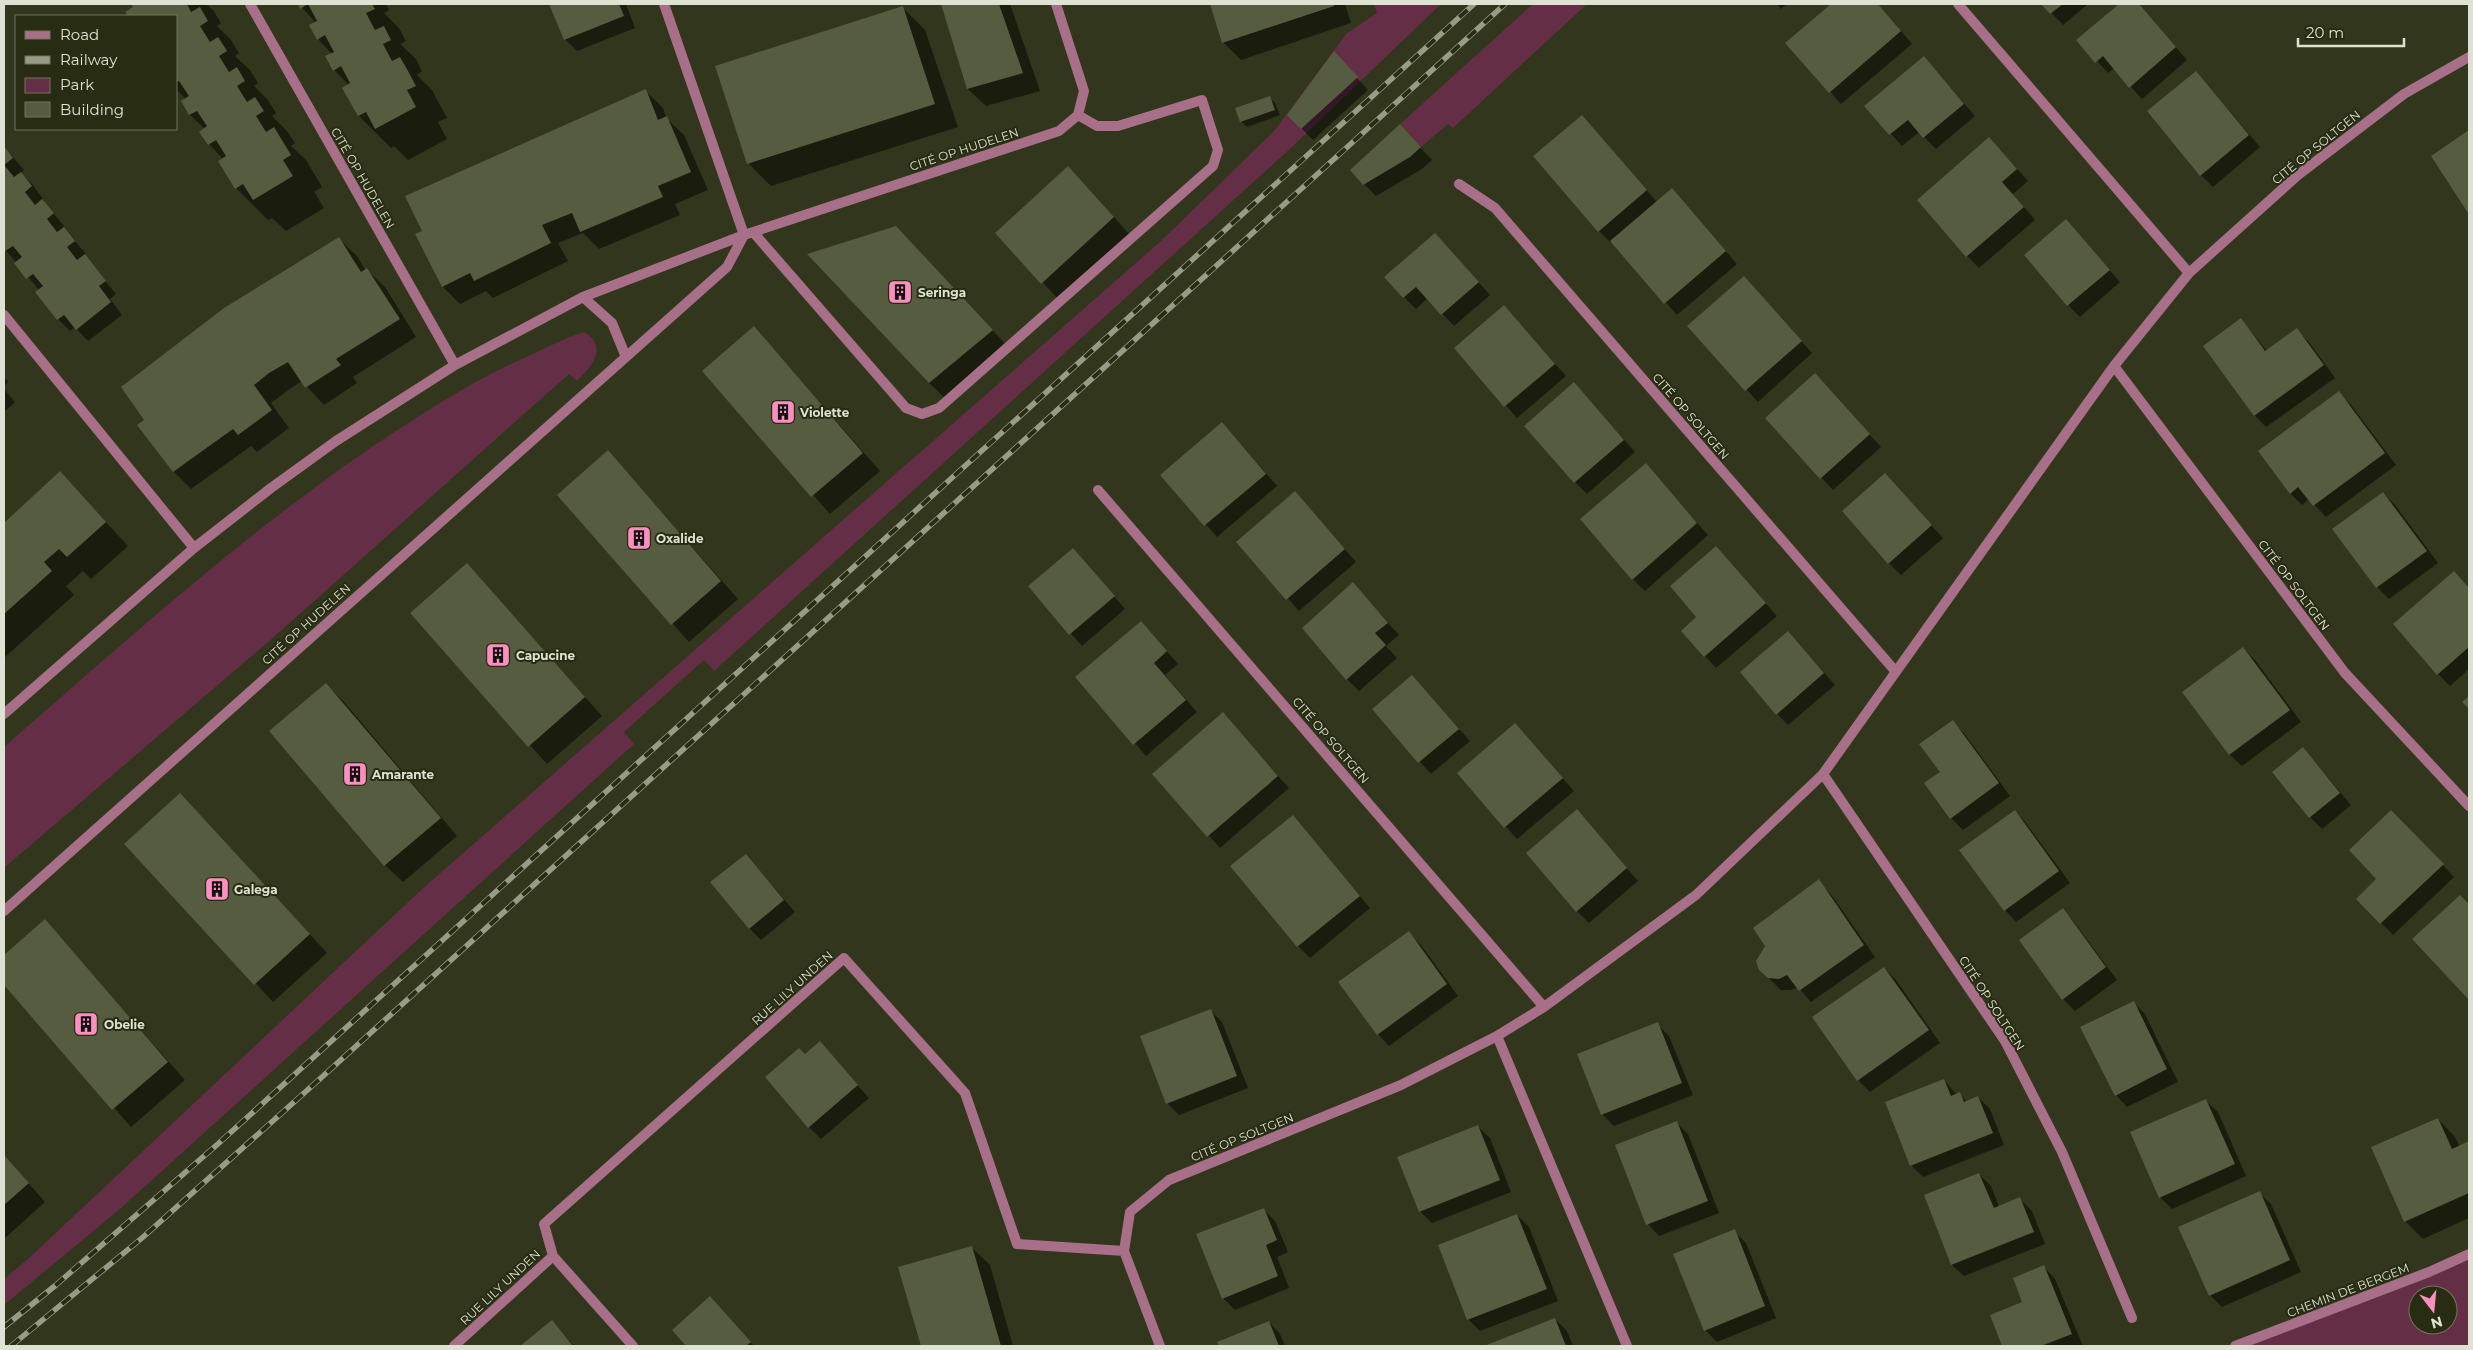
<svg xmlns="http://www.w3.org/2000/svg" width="2473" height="1350" font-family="Montserrat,sans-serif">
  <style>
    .green { fill: #642e47; fill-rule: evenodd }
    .shadow { fill: #0007 }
    .building { fill: #565c40 }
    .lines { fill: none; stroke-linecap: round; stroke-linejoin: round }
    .minor { stroke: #a87088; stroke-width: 10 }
    .rail-casing { stroke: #979c88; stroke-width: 5.5 }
    .rail { stroke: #272c12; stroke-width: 4; stroke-dasharray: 11; stroke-linecap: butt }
    .labels { text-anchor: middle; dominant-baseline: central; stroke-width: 4; stroke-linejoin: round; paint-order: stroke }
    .street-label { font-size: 12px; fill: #dee2d2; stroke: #272c12 }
    .poi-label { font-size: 12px; font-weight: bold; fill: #dee2d2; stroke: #272c12; text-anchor: start }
  </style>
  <rect width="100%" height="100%" fill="#31361c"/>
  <path class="green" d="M1374,4h67l-149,143 -578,524 -10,-11 -80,72 10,12 -514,465 -116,96v-26l25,-21 392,-368 740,-649 114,-111 71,-96 31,-21z
    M1533,4h54l-134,124 -5,-4 -27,23 -21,-23z
    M584,332c25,15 8,34 -7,49l-8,-7 -294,262 -271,232v-121c147,-128 291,-260 461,-359 33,-19 68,-34 102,-50z
    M2469,1254v92h-234zM2418,1295h30v30h-30z"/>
  <path class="shadow" d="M133,4h73l7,6 8,13 -4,3 14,14 8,13 -4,3 15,14 8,13 -4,3 14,14 8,13 -4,3 15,15 8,12 -4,3 15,14 16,27 -8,5 10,16 -38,23 -14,-13 -4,2 -32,-32 -16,-26 3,-3 -14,-15 -4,-15 -15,-14 -8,-13 4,-3 -10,-10v-73h-46l-3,-4 8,-5z
    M299,4h87l3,6 -5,3 15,15 7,13 -6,3 16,15 6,13 -5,3 15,15 15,28 -9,4 9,17 -39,21 -14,-14 -3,2 -32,-32 -15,-28 5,-3 -15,-15 -7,-14 5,-2 -14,-15 -2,-16z
    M550,4h76l9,24 -58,23 -12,-12z
    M942,4h68l30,87 -54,15 -18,-17z
    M1211,4h134l6,19 -110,37 -18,-18z
    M1777,4h10l-6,5z
    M1833,4h45l34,40 -71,60 -54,-61z
    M2043,4h45l-25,21z
    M2121,4h17l49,56 -45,39 -28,-31 -6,5 -30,-33z
    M902,7l23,23 33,97 -187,59 -23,-23z
    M1924,58l51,58 -39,33 -17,-17 -17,14 -36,-40z
    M1345,65l23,25 -55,50 -12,-12z
    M2196,72l64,75 -47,40 -12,-12z
    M645,90l18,18 4,11 17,16 24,55 -33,14 5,11 -81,34 -16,-16 -25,10 10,18 -75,37 -7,-7 -26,13 -17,-17z
    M1270,98l5,5 5,12 -33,12 -6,-6z
    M1582,116l75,86 15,-13 65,75 -60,51 -65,-74 -1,2 -12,-12z
    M2469,132v81l-37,-57z
    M1411,138l21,22 -10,9 -46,27 -12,-12z
    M1989,138l39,43 -15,13 22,26 -56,48 -12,-12z
    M4,147l20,23 -3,3 12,12 10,14 -1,1 22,26 -1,1 23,27 -2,1 32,39 -6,5 12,16 -34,26 -13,-14 -5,4 -12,-12 -19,-29 -35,-42z
    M1086,186l45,50 -71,65 -63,-68z
    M2066,221l54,61 -40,35 -12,-12z
    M339,239l18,17 9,15 1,-1 18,17 31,50 -63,40 4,6 -33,22 -22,-24 -15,10 -16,12 18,25 -32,24 -6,-6 -60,43 -17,-17 -35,-47z
    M913,245l97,104 -63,51 -18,-17z
    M1447,247l43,48 -36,31 -26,-28 -12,11 -12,-12z
    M1755,289l57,64 -54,49 -69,-75z
    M1504,307l62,69 -49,42 -61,-70z
    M2241,320l26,31 30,-21 12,12 26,36 -69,49 -11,-11 -51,-70z
    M754,328l126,143 -50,43 -126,-143z
    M4,377l4,5 -4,4z
    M1574,384l61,68 -48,42 -12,-12z
    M1826,387l55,60 -48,43 -66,-72z
    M4,389l11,13 -11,10z
    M2339,393l12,12 45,60 -70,52 -17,-18 -7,6 -12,-12z
    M1222,423l55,63 -60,51 -55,-62z
    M608,452l130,147 -49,43 -131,-147z
    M1646,465l62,70 -63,56 -12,-12z
    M60,473l68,73 -37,33 -8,-8 -17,15 8,9 -70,63v-134z
    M1885,474l58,64 -42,37 -12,-12z
    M1295,492l61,70 -57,49 -61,-69z
    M2383,493l12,12 43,58 -49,36 -12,-12z
    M1716,548l61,68 -61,52 -11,-12 -7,-39z
    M1073,549l52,60 -43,37 -52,-59z
    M467,565l135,151 -55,48 -135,-151z
    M2454,573l15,15v81l-19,17 -12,-12z
    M1353,584l46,51 -13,11 11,12 -38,33 -12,-12z
    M1141,622l37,42 -13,11 32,37 -51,44 -69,-79z
    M1788,632l47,53 -47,40 -11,-11z
    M2243,648l12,12 46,62 -59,44 -12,-11 -47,-63z
    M1412,677l58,64 -39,33 -58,-64z
    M326,684l18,18 113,134 -54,46 -18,-17z
    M1223,714l66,74 -69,60 -66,-74z
    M1952,722l12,11 46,63 -47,34 -12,-12 -10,-46z
    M1515,725l59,66 -57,48 -58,-66z
    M2303,748l48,57 -29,24 -12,-12z
    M1577,811l61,70 -49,42 -12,-12z
    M2015,811l11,12 44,60 -54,39 -11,-12z
    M197,812l130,141 -54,49 -147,-158z
    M1292,816l78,92 -60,50 -12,-12z
    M2403,823l51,54 -61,58 -35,-36 20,-20z
    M746,855l49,57 -34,28 -12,-12z
    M1818,881l12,12 45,64 -64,45 -13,-15 -7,3h-10l-21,-20z
    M2460,896l9,9v93l-55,-59z
    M2063,910l11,12 43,58 -42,31 -12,-12z
    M44,921l141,159 -54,47 -127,-144v-27z
    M1409,933l12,12 37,51 -69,50 -11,-12z
    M1884,968l12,12 44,63 -70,49 -12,-12z
    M2133,1002l12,12 33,68 -51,25 -11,-12z
    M1210,1010l12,12 26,66 -69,27 -12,-12z
    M1657,1024l12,12 24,59 -79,31 -12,-12z
    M820,1043l49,55 -48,41 -12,-12 -4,-72z
    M1944,1080l13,15 2,-2 8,9 11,-5 12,12 14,36 -81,32 -12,-12z
    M2206,1101l12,11 28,64 -74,33 -12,-12z
    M2438,1119l17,18 5,10 9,-4v75l-46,21 -18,-18z
    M1676,1122l12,12 31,79 -60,23 -11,-12z
    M1478,1127l12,11 21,54 -79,31 -12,-12z
    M4,1155l41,47 -41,37z
    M1979,1174l12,12 8,21 21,-8 12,12 13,33 -81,32 -12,-11 -27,-69z
    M2259,1193l12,11 30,68 -79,35 -12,-12z
    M1264,1210l11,11 13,31 -11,5 12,31 -54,22 -12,-12z
    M1517,1215l12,12 29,74 -78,30 -12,-12z
    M1734,1231l12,12 30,75 -59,24 -12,-12z
    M972,1248l18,17 23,81h-91l-23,-78z
    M2044,1267l11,12 28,67h-80l-12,-31 33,-13z
    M721,1310l33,36h-66l-15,-15z
    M1555,1319l12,12 6,15h-86z
    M552,1322l22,24h-52z
    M1269,1322l11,12 5,12h-64l-2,-4z"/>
  <path class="building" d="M131,4h56l4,8 9,-5 8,14 -8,5 10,16 8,-5 9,14 -8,5 10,16 8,-5 8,14 -8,5 10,16 8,-5 9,14 -8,5 10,16 8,-5 17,28 -8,5 10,16 -40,24 -10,-16 -8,5 -17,-28 8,-5 -10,-16 -8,5 -9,-13 8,-6 -10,-15 -8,4 -8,-14 8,-5 -10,-15 -3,1v-66h-48l-3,-4 8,-5z
    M298,4h74l3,5 -9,4 9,17 9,-4 7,14 -8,4 9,17 8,-4 8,14 8,15 -9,4 9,17 -41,22 -9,-17 -8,4 -16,-28 8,-5 -9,-17 -8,5 -8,-15 9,-4 -9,-17 -8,5 -8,-15 8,-4 -9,-17 -8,5z
    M549,4h70l5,12 -60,24z
    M941,4h58l24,69 -56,16z
    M1210,4h124v2l-112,37z
    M1831,4h47l23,27 -72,62 -44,-50z
    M2041,4h22l-13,10z
    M2119,4h20l37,43 -47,41 -26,-32 -8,7 -19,-23z
    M903,6l32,98 -188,60 -32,-98z
    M1334,51l24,26 -57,52 -14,-14z
    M1924,56l40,48 -41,34 -15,-18 -19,15 -25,-29z
    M2196,71l53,64 -49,41 -53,-65z
    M646,89l12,31 9,-4 24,56 -33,14 5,11 -83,35 -8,-19 -30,12 9,18 -77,38 -4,-8 -28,14 -27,-53 7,-3 -17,-35z
    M1270,96l5,14 -35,12 -5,-14z
    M1582,115l65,75 -49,42 -65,-76z
    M1400,124l21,23 -11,10 -47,28 -13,-15z
    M2469,130v82l-1,1 -37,-57z
    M1989,137l28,32 -15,13 22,25 -58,50 -49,-57z
    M4,146l9,12 -9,7 10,12 7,-5 11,14 -7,6 10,13 7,-6 12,14 -7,6 10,13 7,-5 11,14 -8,6 10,13 8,-6 21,27 -7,5 12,16 -35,28 -12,-15 -7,5 -22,-28 8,-6 -10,-12 -7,5 -12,-16 8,-6 -9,-11 -8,5 -1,-1z
    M1068,166l46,51 -73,67 -46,-51z
    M1672,188l54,63 -62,53 -54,-63z
    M2066,219l44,51 -43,36 -43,-51z
    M896,226l97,104 -64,53 -122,-129z
    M1435,233l44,49 -38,33 -25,-28 -13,11 -19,-21z
    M339,237l22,35 6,-4 33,51 -64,40 5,6 -36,23 -17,-26 -19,11 -15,12 18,25 -34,25 -5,-6 -60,43 -36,-47 7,-5 -23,-33 103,-79z
    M1744,276l58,65 -57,50 -58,-65z
    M1504,305l51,59 -51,43 -50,-59z
    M2241,318l24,33 32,-23 27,37 -70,51 -51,-70z
    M754,326l109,127 -52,44 -109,-126z
    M1815,373l55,61 -50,45 -55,-61z
    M1574,382l50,58 -50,43 -50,-57z
    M2339,391l46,62 -72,53 -15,-19 -8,7 -32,-43z
    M1222,422l44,52 -62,52 -44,-51z
    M608,450l113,131 -50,44 -114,-130z
    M1646,463l51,60 -65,57 -52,-61z
    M60,471l46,51 -39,35 -8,-8 -15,13 8,9 -48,43v-91z
    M1885,473l47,52 -44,39 -46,-53z
    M1295,491l50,58 -59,51 -50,-58z
    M2383,492l44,59 -51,37 -44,-59z
    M1716,546l50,57 -62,54 -23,-26 15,-14 -26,-31z
    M1073,548l42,48 -46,39 -41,-49z
    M467,563l118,134 -57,50 -118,-134z
    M2454,571l15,17v59l-32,28 -44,-51z
    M1353,582l35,41 -13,10 11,12 -40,35 -44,-52z
    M1141,621l26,30 -13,12 32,37 -53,45 -58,-68z
    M1788,631l36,42 -48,42 -36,-43z
    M2243,647l47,63 -61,45 -47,-63z
    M1412,675l47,54 -41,34 -46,-54z
    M326,683l115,135 -57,48 -115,-135z
    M2469,696v13l-7,-7z
    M1223,712l55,64 -71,61 -55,-63z
    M1953,720l46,63 -49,36 -26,-36 16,-11 -21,-28z
    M1515,723l48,55 -59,50 -47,-55z
    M2303,747l37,46 -31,25 -37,-46z
    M180,793l130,141 -56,51 -130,-141z
    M1577,809l50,59 -51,44 -50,-59z
    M2015,810l44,61 -55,40 -45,-61z
    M2391,810l53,54 -64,60 -24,-25 20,-20 -27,-29z
    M1293,815l67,81 -63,51 -67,-81z
    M746,854l38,46 -35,29 -39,-47z
    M1819,879l45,66 -65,46 -12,-16 -8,4 -11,-1 -9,-8 -3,-9 9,-15 -12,-18z
    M2460,895l9,9v96l-57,-61z
    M2063,908l43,59 -44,33 -43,-60z
    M45,919l123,143 -56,48 -108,-125v-30z
    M1409,931l38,53 -70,51 -39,-53z
    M1884,967l45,63 -72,51 -45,-64z
    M2134,1001l33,68 -52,27 -35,-69z
    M1211,1009l26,67 -71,28 -26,-68z
    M1658,1022l24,61 -81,32 -24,-61z
    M820,1041l38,44 -50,43 -43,-51 34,-29 6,6z
    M1944,1079l7,17 9,-4 4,10 14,-6 15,37 -83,33 -25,-64z
    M2206,1099l29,65 -76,34 -29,-66z
    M2438,1118l14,31 17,-8v52l-65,29 -33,-75z
    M1677,1121l31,80 -62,24 -31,-80z
    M1478,1125l22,55 -81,32 -22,-55z
    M4,1155l25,28 -25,22z
    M1979,1173l15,35 26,-11 14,35 -83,33 -27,-70z
    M2260,1191l30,69 -81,36 -31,-69z
    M1264,1208l13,32 -11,5 12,31 -56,23 -26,-65z
    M1517,1214l30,75 -80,31 -29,-75z
    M1735,1229l30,77 -61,25 -31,-77z
    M972,1246l29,100h-80l-23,-79z
    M2044,1265l28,69 -31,12h-39l-12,-31 32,-13 -9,-24z
    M710,1296l41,46 -5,4h-60l-14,-16z
    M1555,1318l11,28h-82z
    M552,1320l21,26h-53z
    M1269,1321l10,25h-60l-2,-4z"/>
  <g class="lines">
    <path class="minor" d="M250,4l205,361
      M1958,4l231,269
      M1459,184l36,24 401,464
      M753,232l153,176 16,6 17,-6 274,-242 5,-16 -16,-50 -84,26h-21l-19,-11
      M583,297l29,26 14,34
      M4,315l190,233
      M2114,366l231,307 124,133
      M1098,490l446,517
      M4,714l190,-166 77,-60 65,-47 119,-76 128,-68 161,-62 315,-104 19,-16 6,-24 -28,-87
      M1823,774l182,267 57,111 70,166
      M4,911l723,-644 17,-32 -80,-231
      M1497,1036l130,310
      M553,1256l80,90
      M454,1346l99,-90 -9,-32 300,-266 121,135 52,151 107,7
      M1160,1346l-36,-95 6,-39 39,-32 232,-95 96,-49 47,-29 152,-112 127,-121 291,-408 75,-93 109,-98 106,-81 65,-37
      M2235,1346l194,-74 40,-18"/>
    <defs>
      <path id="rail" d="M4,1327l52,-42 163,-142 1255,-1139
        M11,1346l131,-108 180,-161 1183,-1073"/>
    </defs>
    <use href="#rail" class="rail-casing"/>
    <use href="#rail" class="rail"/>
  </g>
  <defs>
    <symbol id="building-square" viewBox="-11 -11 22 22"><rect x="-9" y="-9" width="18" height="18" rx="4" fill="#fd8ec0" stroke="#272c12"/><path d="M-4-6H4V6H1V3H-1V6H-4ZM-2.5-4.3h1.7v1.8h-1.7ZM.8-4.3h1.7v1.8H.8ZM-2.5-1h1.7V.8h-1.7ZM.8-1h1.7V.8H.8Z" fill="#111"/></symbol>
  </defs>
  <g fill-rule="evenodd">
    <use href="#building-square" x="886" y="278" width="28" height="28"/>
    <use href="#building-square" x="769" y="398" width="28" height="28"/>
    <use href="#building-square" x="625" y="524" width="28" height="28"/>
    <use href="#building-square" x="484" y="641" width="28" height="28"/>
    <use href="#building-square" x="341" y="760" width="28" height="28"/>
    <use href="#building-square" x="203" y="875" width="28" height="28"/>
    <use href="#building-square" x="72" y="1010" width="28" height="28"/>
  </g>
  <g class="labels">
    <g class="street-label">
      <text transform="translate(2316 147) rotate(-39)">CITÉ OP SOLTGEN</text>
      <text transform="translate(964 149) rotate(-18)">CITÉ OP HUDELEN</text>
      <text transform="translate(363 178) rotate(60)">CITÉ OP HUDELEN</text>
      <text transform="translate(1691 416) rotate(49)">CITÉ OP SOLTGEN</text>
      <text transform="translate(2294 585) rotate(53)">CITÉ OP SOLTGEN</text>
      <text transform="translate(306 624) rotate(-42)">CITÉ OP HUDELEN</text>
      <text transform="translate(1331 740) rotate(49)">CITÉ OP SOLTGEN</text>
      <text transform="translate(792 988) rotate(-42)">RUE LILY UNDEN</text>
      <text transform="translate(1992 1003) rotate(57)">CITÉ OP SOLTGEN</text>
      <text transform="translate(1242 1137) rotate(-22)">CITÉ OP SOLTGEN</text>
      <text transform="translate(500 1287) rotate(-43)">RUE LILY UNDEN</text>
      <text transform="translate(2348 1290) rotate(-21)">CHEMIN DE BERGEM</text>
    </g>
    <g class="poi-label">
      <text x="918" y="292">Seringa</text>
      <text x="800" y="412">Violette</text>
      <text x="656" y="538">Oxalide</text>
      <text x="516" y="655">Capucine</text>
      <text x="372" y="774">Amarante</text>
      <text x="234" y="889">Galega</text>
      <text x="104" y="1024">Obelie</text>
    </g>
  </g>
  <rect width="2473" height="1350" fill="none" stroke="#dee2d2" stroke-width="10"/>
  <rect x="15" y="15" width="162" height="115" fill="#272c12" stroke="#70755f"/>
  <rect x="25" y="31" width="25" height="8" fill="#a87088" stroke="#70755f"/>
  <text x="60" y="40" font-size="15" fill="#dee2d2">Road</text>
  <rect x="25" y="56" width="25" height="8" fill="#979c88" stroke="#70755f"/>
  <text x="60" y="65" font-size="15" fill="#dee2d2">Railway</text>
  <rect x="25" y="78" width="25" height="15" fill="#642e47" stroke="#70755f"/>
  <text x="60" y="90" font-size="15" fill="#dee2d2">Park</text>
  <rect x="25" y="102" width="25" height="15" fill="#565c40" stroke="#70755f"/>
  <text x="60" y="115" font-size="15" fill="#dee2d2">Building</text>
  <g transform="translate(2433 1310) rotate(164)"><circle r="24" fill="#272c12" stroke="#70755f"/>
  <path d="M0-4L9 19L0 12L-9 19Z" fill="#fd8ec0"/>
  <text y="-8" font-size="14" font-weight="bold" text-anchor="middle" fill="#dee2d2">N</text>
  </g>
  <path d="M2298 38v8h106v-8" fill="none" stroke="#dee2d2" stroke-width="2.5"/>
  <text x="2306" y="38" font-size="15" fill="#dee2d2" stroke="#272c12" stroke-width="4" paint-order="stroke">20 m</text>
</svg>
